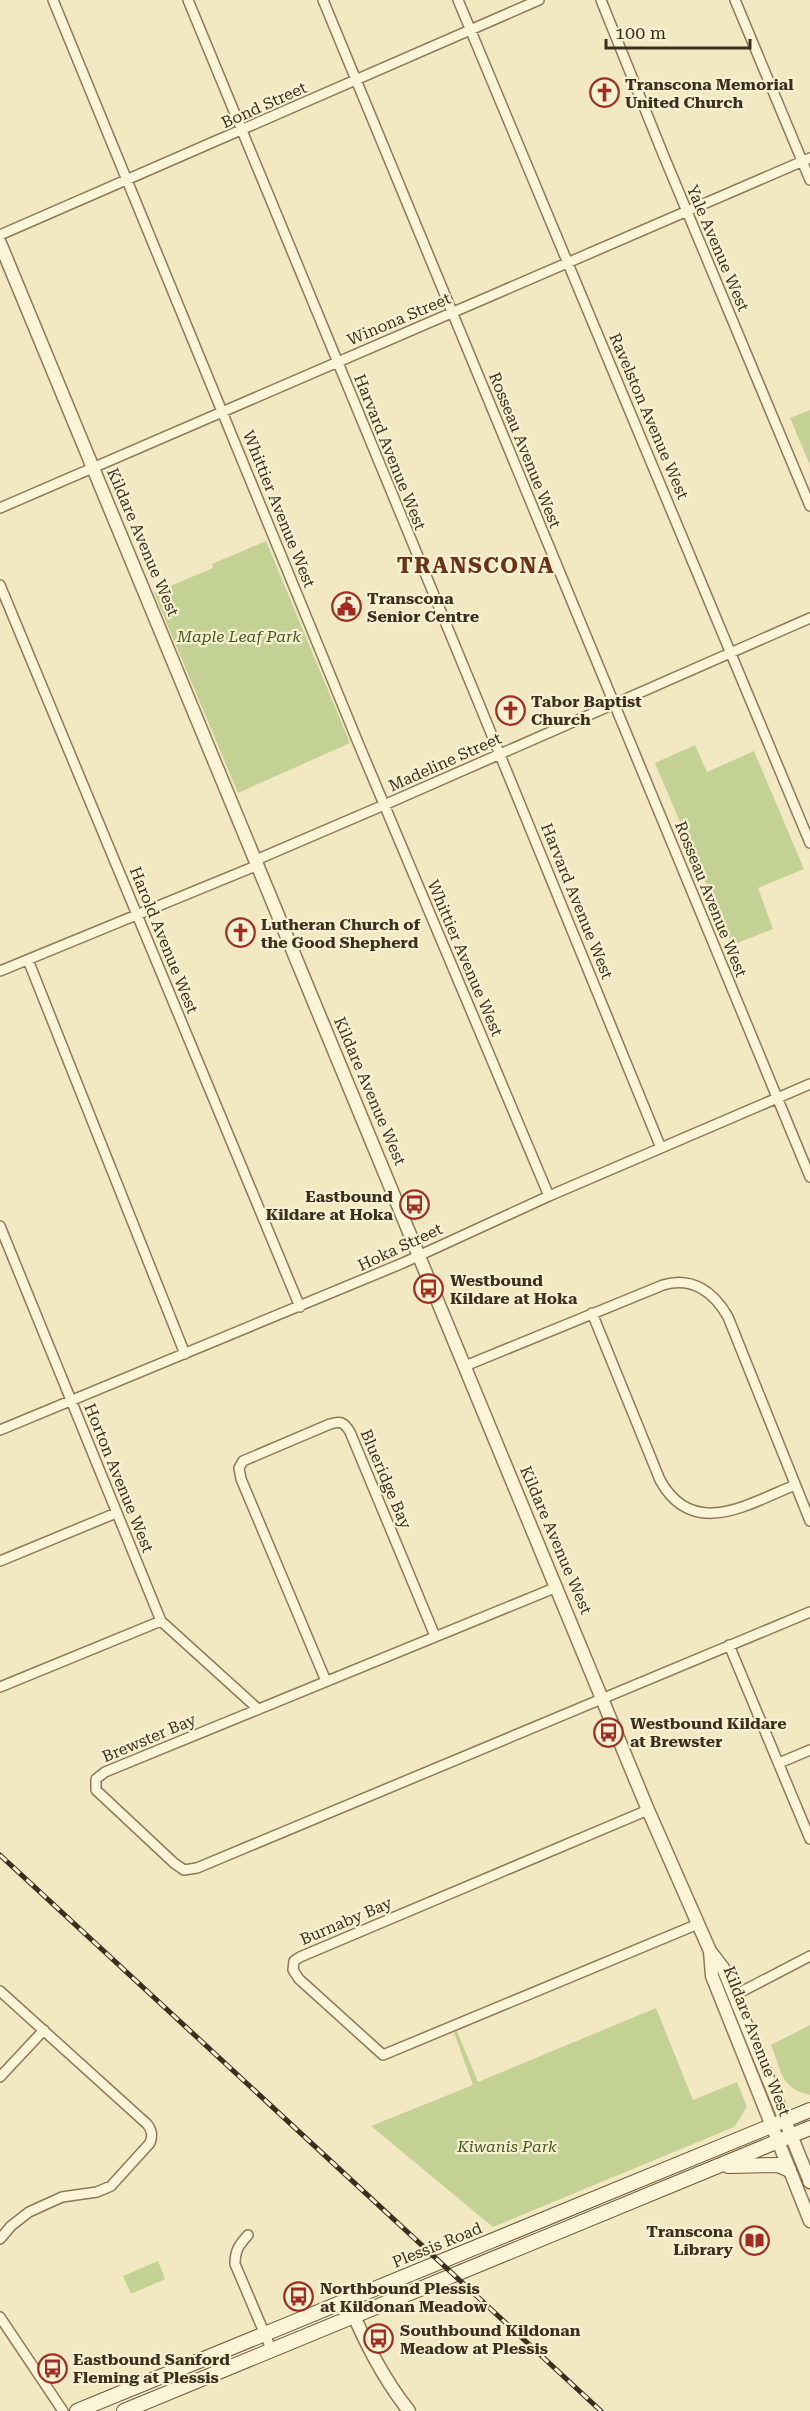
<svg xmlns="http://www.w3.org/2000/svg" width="810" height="2411" font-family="'Roboto Serif',serif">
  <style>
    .green { fill: #c4d194 }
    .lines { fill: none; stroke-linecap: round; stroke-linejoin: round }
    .minor-casing { stroke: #8d7957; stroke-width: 12 }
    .tertiary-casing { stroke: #8d7957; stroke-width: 15 }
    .secondary-casing { stroke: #6f5a3a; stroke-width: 16 }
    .minor { stroke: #fcf4d6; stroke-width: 9 }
    .tertiary { stroke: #fcf4d6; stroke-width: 12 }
    .secondary { stroke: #fcf4d6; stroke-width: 14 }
    .rail-casing { stroke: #3c2f1d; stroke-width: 5 }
    .rail { stroke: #f8f1d2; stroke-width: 3; stroke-dasharray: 9; stroke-linecap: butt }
    .labels { text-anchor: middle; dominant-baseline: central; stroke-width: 4.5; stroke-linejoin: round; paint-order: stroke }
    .poi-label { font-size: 16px; font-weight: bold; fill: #3c2f1d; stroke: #f8f1d2; text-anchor: start }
    .street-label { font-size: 16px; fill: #3c2f1d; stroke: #f8f1d2 }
    .park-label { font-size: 16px; font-style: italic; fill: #465a21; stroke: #f8f1d2 }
    .district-label { font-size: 22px; font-weight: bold; letter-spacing: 1.5px; fill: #6c3218; stroke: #f8f1d2 }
  </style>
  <rect width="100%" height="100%" fill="#f2e8c2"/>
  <path class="green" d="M810,410v55l-20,-47z
    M266,541l84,202 -112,50 -84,-200 59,-25 -1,-4z
    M695,745l12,27 47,-21 50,118 -46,19 15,41 -41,16 -77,-182z
    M656,2008l37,92 44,-18 10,25 -13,20 -241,100 -122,-101 102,-41 -19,-52 3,-2 21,51z
    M810,2025v70c-30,-7 -28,-24 -39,-50z
    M158,2261l7,18 -34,15 -8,-18z"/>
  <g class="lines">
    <defs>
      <path id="minor" d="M53,0l306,745 190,451
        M188,0c160,382 316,765 473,1148
        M323,0l487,1177
        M458,0l352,843
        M601,0l62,154 147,352
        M735,0l75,180
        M0,235l539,-235
        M0,508l810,-350
        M0,585l300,722
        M256,860l128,-55 426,-187
        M28,960l157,394
        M0,971l258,-106
        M0,1226l161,395 96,87
        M592,1313l68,167c33,60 88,24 135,5
        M465,1366l198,-81c29,-9 51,7 65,32l82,204
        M0,1430l403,-167 146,-67 261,-112
        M0,1561l116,-48
        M557,1587l-452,185 -9,7v11l78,73 10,7 13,-2 613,-256
        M729,1645l81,194
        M326,1681l-85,-202 -2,-11 4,-7 87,-37c11,-3 14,-2 20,8l85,204
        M0,1687l161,-66
        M779,1763l31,-13
        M648,1810l-348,147 -6,4 -1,9 6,9 84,76 315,-131
        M0,1991l147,133c5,6 6,11 3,19l-39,43 -14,6 -35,5 -33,15 -18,14 -11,13
        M735,1995l75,-39
        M0,2077l44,-47
        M248,2235c-9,10 -13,15 -13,29l37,87
        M0,2317l63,94"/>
      <path id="tertiary" d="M0,243l648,1567 62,141 13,17 87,214
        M710,1951l2,25 98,245
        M347,2300c17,40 35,77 62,111"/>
      <path id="secondary" d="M728,2166l50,-1 11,5
        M810,2181v-2
        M77,2411l733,-301
        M124,2411l686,-283"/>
    </defs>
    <use href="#minor" class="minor-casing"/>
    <use href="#tertiary" class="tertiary-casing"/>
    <use href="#secondary" class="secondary-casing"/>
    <use href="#minor" class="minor"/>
    <use href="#tertiary" class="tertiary"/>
    <use href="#secondary" class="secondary"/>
    <defs>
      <path id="rail" d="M0,1855l601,556"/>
    </defs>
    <use href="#rail" class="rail-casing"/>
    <use href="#rail" class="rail"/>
  </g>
  <defs>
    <symbol id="church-ring" viewBox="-11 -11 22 22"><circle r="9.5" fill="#f8f1d2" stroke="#a12d22" stroke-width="1.5"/><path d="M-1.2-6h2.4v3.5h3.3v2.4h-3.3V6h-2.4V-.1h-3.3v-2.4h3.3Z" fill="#a12d22"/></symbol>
    <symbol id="civic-ring" viewBox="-11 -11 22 22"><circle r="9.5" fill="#f8f1d2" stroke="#a12d22" stroke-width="1.5"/><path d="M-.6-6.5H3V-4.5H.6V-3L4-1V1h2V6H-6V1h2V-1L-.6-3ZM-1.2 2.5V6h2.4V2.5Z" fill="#a12d22"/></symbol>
    <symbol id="bus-ring" viewBox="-11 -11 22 22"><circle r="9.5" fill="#f8f1d2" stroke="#a12d22" stroke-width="1.5"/><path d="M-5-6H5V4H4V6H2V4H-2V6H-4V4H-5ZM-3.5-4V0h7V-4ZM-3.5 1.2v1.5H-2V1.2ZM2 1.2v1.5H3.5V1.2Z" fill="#a12d22"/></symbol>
    <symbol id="library-ring" viewBox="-11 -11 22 22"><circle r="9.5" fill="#f8f1d2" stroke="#a12d22" stroke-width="1.5"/><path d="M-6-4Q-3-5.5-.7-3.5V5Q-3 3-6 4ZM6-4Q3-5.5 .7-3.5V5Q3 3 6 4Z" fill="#a12d22"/></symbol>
  </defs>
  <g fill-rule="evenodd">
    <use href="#church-ring" x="588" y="76" width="33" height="33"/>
    <use href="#civic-ring" x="330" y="590" width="33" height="33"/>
    <use href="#church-ring" x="494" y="694" width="33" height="33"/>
    <use href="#church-ring" x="224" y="916" width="33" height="33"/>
    <use href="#bus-ring" x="398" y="1188" width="33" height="33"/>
    <use href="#bus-ring" x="412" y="1272" width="33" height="33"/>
    <use href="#bus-ring" x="592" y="1716" width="33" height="33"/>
    <use href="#library-ring" x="738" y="2224" width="33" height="33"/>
    <use href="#bus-ring" x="282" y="2280" width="33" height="33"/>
    <use href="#bus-ring" x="362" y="2322" width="33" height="33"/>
    <use href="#bus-ring" x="36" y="2352" width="33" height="33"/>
  </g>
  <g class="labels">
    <g class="poi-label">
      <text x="625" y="84">Transcona Memorial<tspan x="625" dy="18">United Church</tspan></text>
      <text x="367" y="598">Transcona<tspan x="367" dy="18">Senior Centre</tspan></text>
      <text x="531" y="701">Tabor Baptist<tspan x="531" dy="18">Church</tspan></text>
      <text x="261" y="924">Lutheran Church of<tspan x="261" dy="18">the Good Shepherd</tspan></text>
      <text x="393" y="1196" text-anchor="end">Eastbound<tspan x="393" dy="18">Kildare at Hoka</tspan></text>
      <text x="450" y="1280">Westbound<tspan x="450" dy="18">Kildare at Hoka</tspan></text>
      <text x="630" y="1723">Westbound Kildare<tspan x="630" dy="18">at Brewster</tspan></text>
      <text x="733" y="2231" text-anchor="end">Transcona<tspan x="733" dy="18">Library</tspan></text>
      <text x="320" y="2288">Northbound Plessis<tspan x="320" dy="18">at Kildonan Meadow</tspan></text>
      <text x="400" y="2330">Southbound Kildonan<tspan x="400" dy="18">Meadow at Plessis</tspan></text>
      <text x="73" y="2359">Eastbound Sanford<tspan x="73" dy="18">Fleming at Plessis</tspan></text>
    </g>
    <g class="street-label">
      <text transform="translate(264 105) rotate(-24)">Bond Street</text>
      <text transform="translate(718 248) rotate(67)">Yale Avenue West</text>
      <text transform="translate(399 319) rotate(-23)">Winona Street</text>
      <text transform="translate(649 416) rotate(67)">Ravelston Avenue West</text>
      <text transform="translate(525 450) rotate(68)">Rosseau Avenue West</text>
      <text transform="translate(390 452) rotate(68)">Harvard Avenue West</text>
      <text transform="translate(279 509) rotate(68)">Whittier Avenue West</text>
      <text transform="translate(143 542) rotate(67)">Kildare Avenue West</text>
      <text transform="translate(445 762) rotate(-24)">Madeline Street</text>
      <text transform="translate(711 899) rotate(68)">Rosseau Avenue West</text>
      <text transform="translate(577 901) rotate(68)">Harvard Avenue West</text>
      <text transform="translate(164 940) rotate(68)">Harold Avenue West</text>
      <text transform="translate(465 958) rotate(67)">Whittier Avenue West</text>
      <text transform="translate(370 1091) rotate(67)">Kildare Avenue West</text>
      <text transform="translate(400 1247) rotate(-25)">Hoka Street</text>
      <text transform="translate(119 1478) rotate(68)">Horton Avenue West</text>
      <text transform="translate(386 1479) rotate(67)">Blueridge Bay</text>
      <text transform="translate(556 1540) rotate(67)">Kildare Avenue West</text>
      <text transform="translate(149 1738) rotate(-23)">Brewster Bay</text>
      <text transform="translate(346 1921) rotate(-23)">Burnaby Bay</text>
      <text transform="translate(757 2041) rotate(69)">Kildare Avenue West</text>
      <text transform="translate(437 2245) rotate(-22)">Plessis Road</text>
    </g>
    <g class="park-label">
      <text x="239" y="636">Maple Leaf Park</text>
      <text x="507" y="2146">Kiwanis Park</text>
    </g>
    <g class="district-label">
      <text x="476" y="565">TRANSCONA</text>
    </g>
  </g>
  <path d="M606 39v9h144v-9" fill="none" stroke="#3c2f1d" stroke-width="3"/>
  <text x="615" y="39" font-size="18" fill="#3c2f1d" stroke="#f8f1d2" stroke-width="4.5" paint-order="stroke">100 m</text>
</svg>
